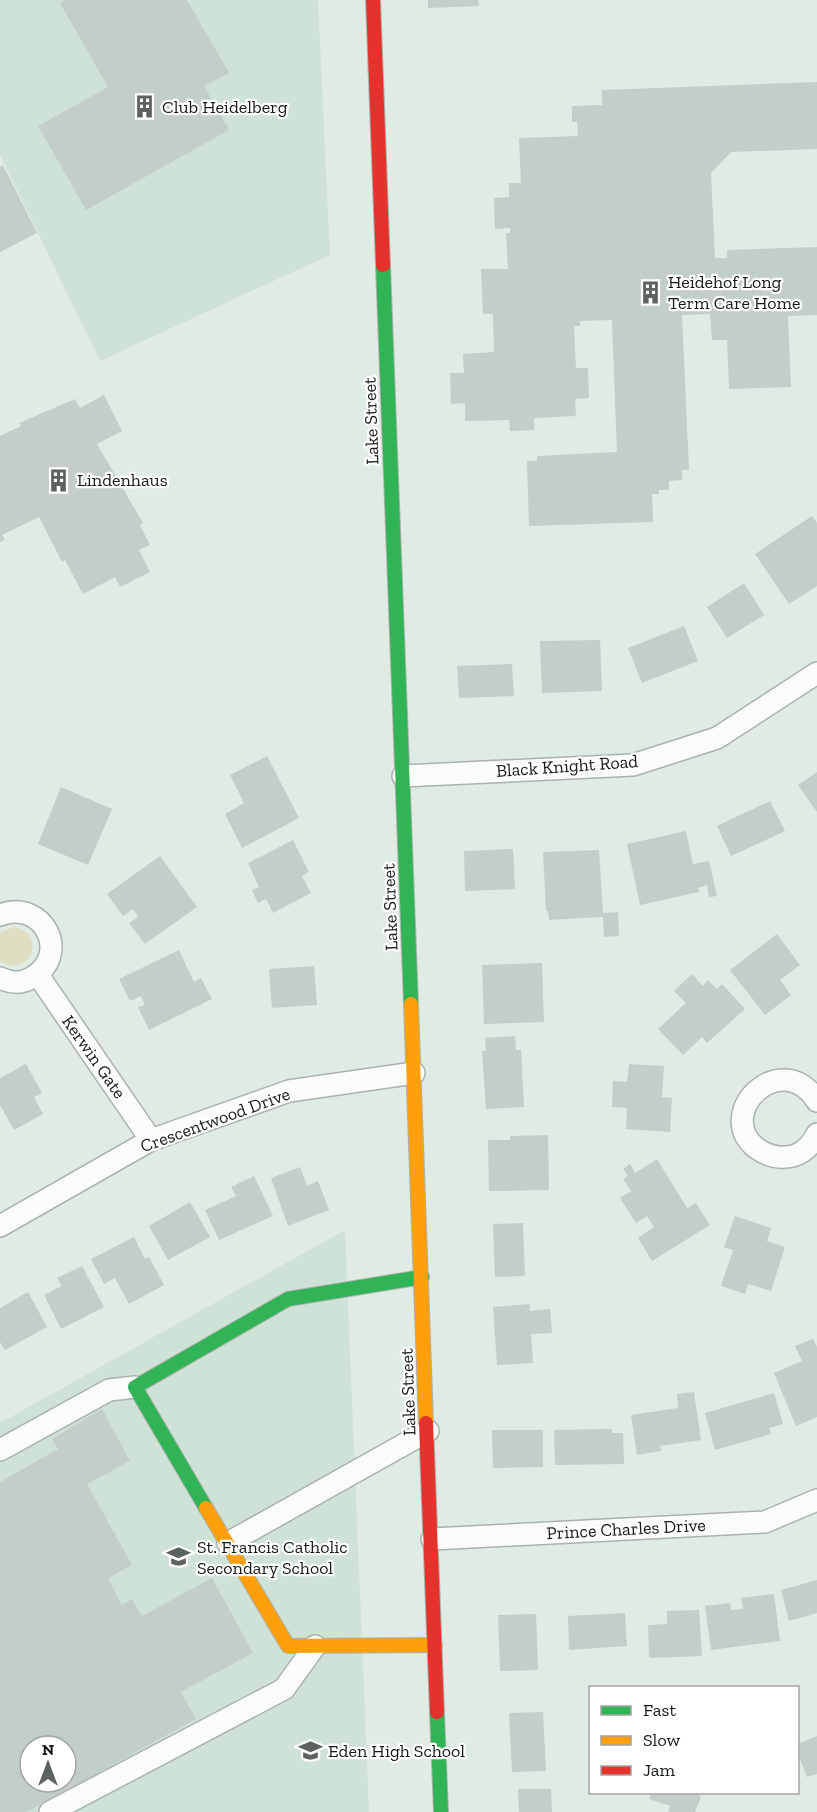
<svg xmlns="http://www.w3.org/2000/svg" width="817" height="1812" font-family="'Zilla Slab',serif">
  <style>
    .built { fill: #cfe2d6; fill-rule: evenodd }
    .green { fill: #dfdec2 }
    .building { fill: #c3cdc9; fill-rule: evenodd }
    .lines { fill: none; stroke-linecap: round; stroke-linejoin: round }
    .street-casing { stroke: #aab2ad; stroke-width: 24 }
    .fast-casing { stroke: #aab2ad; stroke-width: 16 }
    .slow-casing { stroke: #aab2ad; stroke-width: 16 }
    .jam-casing { stroke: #aab2ad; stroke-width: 16 }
    .street { stroke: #fafcfb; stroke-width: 21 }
    .fast { stroke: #30b455; stroke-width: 14 }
    .slow { stroke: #ff9f0a; stroke-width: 14 }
    .jam { stroke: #e5322d; stroke-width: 14 }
    .labels { text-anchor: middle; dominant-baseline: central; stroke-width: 4.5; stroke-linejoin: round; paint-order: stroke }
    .poi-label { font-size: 18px; fill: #131a16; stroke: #fff; text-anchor: start }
    .street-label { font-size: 18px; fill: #131a16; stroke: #fff }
  </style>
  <rect width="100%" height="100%" fill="#e0ebe4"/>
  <path class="built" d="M0,0h318l12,255 -230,106 -100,-206z
    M345,1230l24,582h-369v-389zM30,1746h36v36h-36z"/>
  <path class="green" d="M14,927c35,8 15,53 -14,34v-28z"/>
  <path class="building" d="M66,0h121l42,73 -25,13 25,44 -143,80 -48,-84 70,-39 -48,-84z
    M428,0h50l1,6 -51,2z
    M817,82v67l-86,3 -20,21 4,85h12v-8l90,-3v68l-29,1 3,71 -62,2 -2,-49h-15l-2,-26 -28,1 7,155h-7v10l-13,1v9h-10v4h-7l1,28 -124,4 -2,-65h10v-5l80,-4 -5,-132 -32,1v5h-6l2,42h12l1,30 -14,1 1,17 -42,2v12l-24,1 -1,-11 -44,1v-18l-14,1 -1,-31h14l-1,-19 31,-2 -1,-38h-10l-2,-45h27l-2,-36h4v-5l-15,1 -1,-31 15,-1v-14h12l-2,-45 59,-2 -1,-14h-5v-16l30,-1v-15z
    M3,165l34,68 -37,19v-85z
    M104,395l18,36 -25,13 46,79 -3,2 10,20 -11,5 11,22 -30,15 -5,-10 -32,17 -18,-34 -3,2 -23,-45 -37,18 3,5 -5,2v-106l21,-10 -2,-3 56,-24 5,9z
    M812,516l5,7v63l-28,18 -34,-50z
    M744,583l20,32 -37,23 -20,-31z
    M684,626l14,35 -56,22 -14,-35z
    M600,640l2,51 -60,2 -2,-52z
    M512,664l2,32 -55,2 -2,-32z
    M267,756l32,62 -57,30 -17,-34 19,-11 -14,-28z
    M817,772v40l-19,-27z
    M61,787l51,22 -24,56 -50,-21z
    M770,801l15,30 -54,25 -14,-30z
    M686,831l7,33 16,-3 8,35 -8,1 -2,-12 -9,3 1,4 -59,13 -13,-61z
    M293,840l16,32 -7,4 9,17 -38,20 -7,-14 -8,4 -6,-13 7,-3 -11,-24z
    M513,849l2,40 -50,2 -1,-40z
    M599,850l4,63 15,-1 1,24 -15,1 -1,-20 -54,3 -1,-9h-2l-3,-59z
    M160,856l37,51 -52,37 -16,-21 9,-6 -5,-8 -10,7 -16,-22z
    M777,934l23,31 -20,15 11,15 -26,20 -35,-45z
    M179,950l15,32 7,-4 11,21 -63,31 -11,-23 7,-2 -4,-9 -11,5 -11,-22z
    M542,963l2,59 -60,2 -2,-59z
    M314,966l3,39 -45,3 -3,-39z
    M692,974l11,12 5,-6 9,9 5,-5 23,25 -38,34 -5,-6 -19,18 -25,-26 28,-26 -12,-12z
    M515,1036l1,14h5l3,57 -38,2 -4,-58h4l-1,-13z
    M26,1064l16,29 -8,4 9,17 -29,16 -14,-25v-27z
    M629,1064l35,2 -2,31 10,1 -2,34 -44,-3 1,-21 -15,-1 1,-26 14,1z
    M548,1135l1,55 -60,1 -1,-51h22v-4z
    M657,1159l30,49 9,-5 14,22 -58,36 -14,-23 16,-11 -7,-11 -11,7 -16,-25 11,-7 -8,-12 5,-3 -5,-7 7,-5 5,9z
    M300,1167l7,19 11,-5 11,29 -41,16 -17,-48z
    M254,1176l19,40 -54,24 -14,-30 31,-14 -5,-9z
    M190,1202l20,35 -42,23 -19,-34z
    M735,1216l36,12 -4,13 18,6 -14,44 -23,-7 -3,10 -24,-8 12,-36 -9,-3z
    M523,1223l2,53 -30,1 -2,-53z
    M134,1237l11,22 4,-2 15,28 -35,19 -14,-26 -11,6 -13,-25z
    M82,1266l22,41 -43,22 -17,-34 18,-9 -5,-8z
    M28,1292l19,35 -42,23 -5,-8v-34z
    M530,1304v7l20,-2 2,24 -21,1 2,29 -36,2 -4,-58z
    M813,1339l4,8v70l-21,9 -22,-53 28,-12 -7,-15z
    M694,1392l7,48 -41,6 1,5 -24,4 -6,-40 47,-7 -1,-14z
    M774,1393l9,31 -14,4 2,6 -56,16 -10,-37z
    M102,1409l28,52 -43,23 45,81 -24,13 14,27 10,-6 10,17 70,-38 41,75 -72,39 15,27 -169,93h-27v-330l58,-33 -6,-10zM30,1746h36v36h-36z
    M612,1429v4h11l1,31 -69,1 -1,-35z
    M492,1430h51v37l-50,1z
    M817,1580v33l-28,8 -8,-31z
    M774,1594l6,47 -69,9 -6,-44 25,-3 1,7 12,-1 -2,-11z
    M699,1610l3,46 -53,2 -1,-33 19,-1v-13z
    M625,1613l2,33 -58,4 -1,-34z
    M536,1614l2,56 -38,1 -2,-56z
    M543,1712l3,59 -34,1 -3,-59z
    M817,1736v38l-10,3 -9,-23v-10z
    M518,1789h33l1,23h-33z
    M652,1792h44l5,5 -6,15h-27l2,-6 -21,-7z"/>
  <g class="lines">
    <defs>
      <path id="street" d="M403,776l230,-11 84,-27 100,-65
        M0,915c44,-17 72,41 31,63 -10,6 -21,5 -31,0
        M38,975l113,165
        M817,1101c-35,-55 -103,11 -62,46 9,7 18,11 30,10 14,0 26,-10 32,-23
        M0,1226l151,-86 138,-49 125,-18
        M0,1450l109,-60 26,-3
        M432,1539l333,-17 52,-22
        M228,1543l200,-112
        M50,1812l234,-123 31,-43"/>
      <path id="fast" d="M383,265l28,739
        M206,1508l-71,-121 153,-88 134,-22
        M437,1712l4,100"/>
      <path id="slow" d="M411,1004l15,419
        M206,1508l82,138 147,-1"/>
      <path id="jam" d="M373,0l10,265
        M426,1423l11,289"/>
    </defs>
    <use href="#street" class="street-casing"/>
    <use href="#fast" class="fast-casing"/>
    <use href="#slow" class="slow-casing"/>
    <use href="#jam" class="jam-casing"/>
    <use href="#street" class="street"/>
    <use href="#fast" class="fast"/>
    <use href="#slow" class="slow"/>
    <use href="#jam" class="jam"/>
  </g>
  <defs>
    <symbol id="building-bare" viewBox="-9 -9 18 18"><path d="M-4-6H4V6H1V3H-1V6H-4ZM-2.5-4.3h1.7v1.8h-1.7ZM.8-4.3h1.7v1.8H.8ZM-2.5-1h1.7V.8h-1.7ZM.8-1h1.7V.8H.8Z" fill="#5b635e" stroke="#fff" stroke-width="2.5" paint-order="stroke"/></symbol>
    <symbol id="school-bare" viewBox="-9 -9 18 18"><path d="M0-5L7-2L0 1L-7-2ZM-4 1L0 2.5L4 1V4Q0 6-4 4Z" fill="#5b635e" stroke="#fff" stroke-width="2.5" paint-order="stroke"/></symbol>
  </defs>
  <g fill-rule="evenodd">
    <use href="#building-bare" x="128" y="90" width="33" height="33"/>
    <use href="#building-bare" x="634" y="276" width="33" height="33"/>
    <use href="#building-bare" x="42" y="464" width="33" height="33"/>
    <use href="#school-bare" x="162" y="1540" width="33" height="33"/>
    <use href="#school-bare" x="294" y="1734" width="33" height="33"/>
  </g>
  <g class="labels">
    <g class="poi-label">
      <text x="162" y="107">Club Heidelberg</text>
      <text x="668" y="282">Heidehof Long<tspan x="668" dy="21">Term Care Home</tspan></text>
      <text x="77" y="480">Lindenhaus</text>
      <text x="197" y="1547">St. Francis Catholic<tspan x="197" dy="21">Secondary School</tspan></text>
      <text x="328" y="1751">Eden High School</text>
    </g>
    <g class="street-label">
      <text transform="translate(371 421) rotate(-92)">Lake Street</text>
      <text transform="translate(567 766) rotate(-4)">Black Knight Road</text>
      <text transform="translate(390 907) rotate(-92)">Lake Street</text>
      <text transform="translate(94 1057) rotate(55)">Kerwin Gate</text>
      <text transform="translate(215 1120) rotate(-20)">Crescentwood Drive</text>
      <text transform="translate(408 1392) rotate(-92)">Lake Street</text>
      <text transform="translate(626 1529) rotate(-3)">Prince Charles Drive</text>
    </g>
  </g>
  <rect x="589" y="1686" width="210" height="108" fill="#ffffff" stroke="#a1a3a2" stroke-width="1.5"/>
  <rect x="601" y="1706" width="30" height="9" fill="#30b455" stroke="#a1a3a2" stroke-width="1.5"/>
  <text x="643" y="1716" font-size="18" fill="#131a16">Fast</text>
  <rect x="601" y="1736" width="30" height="9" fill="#ff9f0a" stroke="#a1a3a2" stroke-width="1.5"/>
  <text x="643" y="1746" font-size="18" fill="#131a16">Slow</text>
  <rect x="601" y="1766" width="30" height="9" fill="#e5322d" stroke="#a1a3a2" stroke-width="1.5"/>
  <text x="643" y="1776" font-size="18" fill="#131a16">Jam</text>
  <g transform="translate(48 1764)"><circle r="28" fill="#ffffff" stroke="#a1a3a2" stroke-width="1.5"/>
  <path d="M0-4.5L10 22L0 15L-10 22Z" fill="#5b635e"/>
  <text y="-9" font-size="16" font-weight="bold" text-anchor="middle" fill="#131a16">N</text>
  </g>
</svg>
